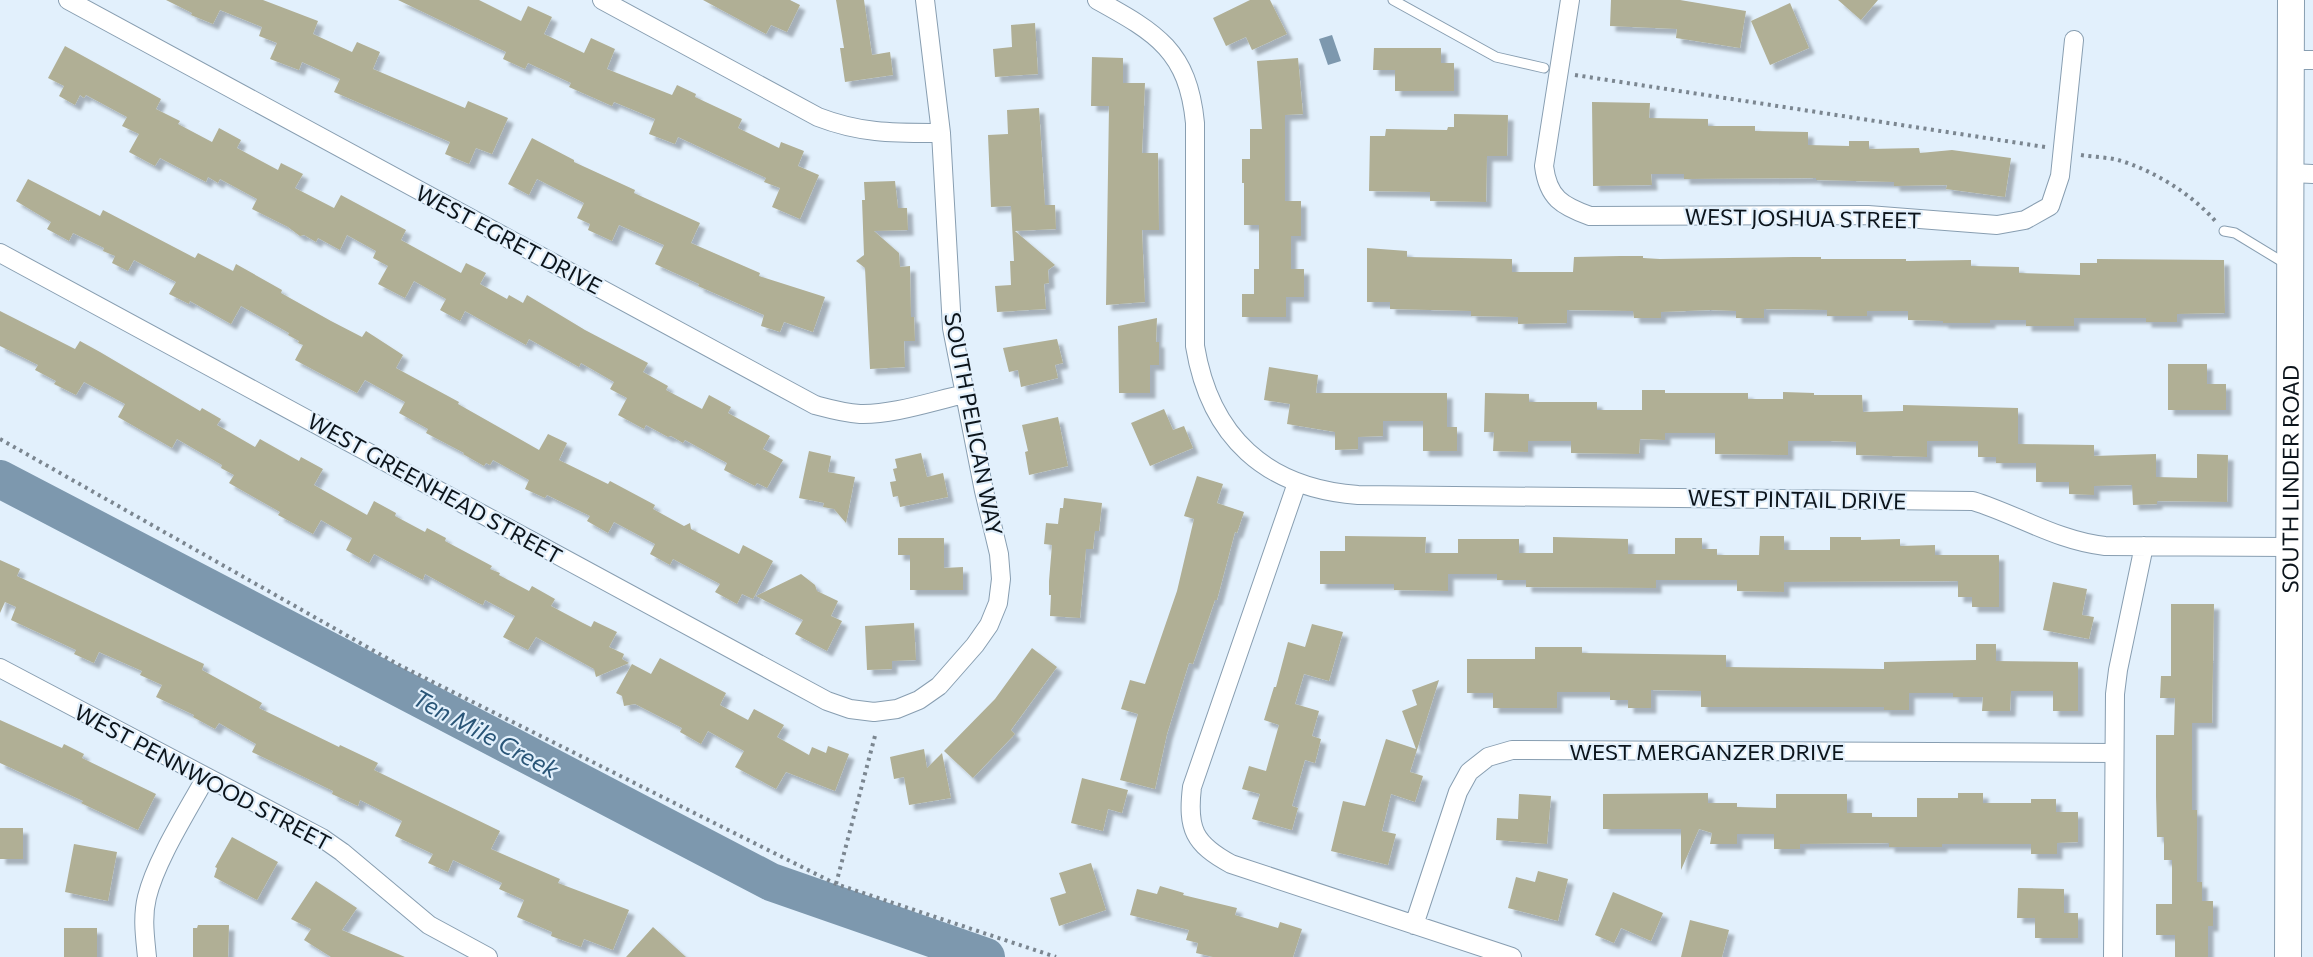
<svg xmlns="http://www.w3.org/2000/svg" width="2313" height="957" font-family="Commissioner,sans-serif">
  <style>
    .water { fill: #7d98ae }
    .lines { fill: none; stroke-linecap: round; stroke-linejoin: round }
    .river { stroke: #7d98ae; stroke-width: 38 }
    .building { fill: #b0af95; filter: url(#shadow) }
    .lane-casing { stroke: #889eb1; stroke-width: 11 }
    .street-casing { stroke: #889eb1; stroke-width: 20 }
    .secondary-casing { stroke: #889eb1; stroke-width: 28 }
    .path { stroke: #7b8690; stroke-width: 4; stroke-dasharray: 3 4.5; stroke-linecap: butt }
    .lane { stroke: #fff; stroke-width: 9 }
    .street { stroke: #fff; stroke-width: 18 }
    .secondary { stroke: #fff; stroke-width: 26 }
    .labels { text-anchor: middle; dominant-baseline: central; stroke-width: 4.5; stroke-linejoin: round; paint-order: stroke }
    .street-label { font-size: 22px; fill: #0c141b; stroke: #e2f0fc }
    .water-label { font-size: 24px; font-style: italic; fill: #295577; stroke: #e2f0fc }
  </style>
  <defs>
    <filter id="shadow"><feDropShadow dx="5.5" dy="5.5" stdDeviation="1.5" flood-color="#0004"/></filter>
  </defs>
  <rect width="100%" height="100%" fill="#e2f0fc"/>
  <path class="water" d="M1332,35l9,26 -13,4 -9,-26z"/>
  <g class="lines">
    <path class="river" d="M0,479l771,403 215,75"/>
  </g>
  <path class="building" d="M166,0h97l55,21 -5,13 39,18 5,-10 23,10 -7,17 92,39 3,-7 40,17 -16,36 -16,-6 -7,16 -24,-10 5,-12 -116,-50 6,-13 -38,-17 -3,8 -29,-11 7,-16 -18,-7 3,-9 -42,-17 -7,14 -22,-9 1,-2z
    M398,0h81l42,21 7,-15 24,11 -8,17 40,19 7,-15 24,11 -8,20 65,26 5,-10 19,9 -1,3 47,22 -4,9 41,20 2,-6 23,9 -6,15 21,9 -19,44 -28,-12 8,-19 -16,-6 2,-4 -88,-41 -3,7 -26,-10 6,-15 -41,-17 -2,4 -43,-19 2,-4 -43,-20 -3,6 -22,-10 3,-7z
    M703,0h87l10,5 -13,27 -16,-7 -5,9z
    M836,0h28l8,55 18,-3 3,23 -48,7 -5,-34h4z
    M1250,0h20l17,34 -35,16 -6,-13 -20,9 -13,-28z
    M1611,0h69l66,11 -6,37 -64,-10 1,-9 -67,-3z
    M1838,0h40l-17,20z
    M1790,3l19,45 -39,17 -19,-44z
    M1035,23l3,51 -43,3 -2,-28 19,-2 -1,-22z
    M65,46l96,53 -5,10 24,12 -2,3 34,18 7,-14 22,12 -4,8 41,22 3,-7 22,11 -8,14 39,20 7,-13 65,35 -5,10 60,33 5,-10 20,10 -6,11 27,15 2,-4 14,8 4,-8 58,35 63,33 -5,9 25,14 -2,4 36,19 7,-14 22,12 -3,6 42,23 -7,13 20,11 -16,28 -10,-5 -2,3 -31,-16 3,-7 -42,-23 -2,3 -12,-7 -3,1 -22,-12 -2,4 -26,-14 9,-17 -17,-9 4,-7 -33,-19 -2,4 -50,-28 -3,6 -61,-34 -5,10 -20,-11 6,-11 -32,-18 -9,17 -27,-14 10,-18 -15,-8 3,-7 -29,-16 -7,15 -22,-12 -2,4 -12,-7 -4,1 -12,-9 -36,-18 5,-10 -37,-20 -2,4 -10,-6 -2,5 -46,-24 -5,8 -26,-14 10,-18 -17,-8 5,-9 -41,-22 -2,3 -4,-3 -5,10 -16,-9 5,-10 -16,-8z
    M1374,48h67v15h13v28h-59v-21h-22z
    M1092,57l31,1v25h22l-3,70h16l1,77h-17l3,72 -39,3 3,-199h-18z
    M1298,58l5,56 -18,1v86h16v35h-10v33h13v28h-18v20h-44v-23h12v-25h5v-44h-15v-42h-2v-24h8v-30h12l-5,-68z
    M1592,102l58,1 -1,15 59,1v7h47v5l53,1v13l41,1v-5h20v8l50,-1 1,5 32,-3 59,8 -6,39 -59,-8 1,-4 -53,1v-4l-78,-2v-2l-132,1v-5h-33l1,11 -59,1z
    M1039,108l6,97h10l1,24 -41,2 40,34 -7,5 1,13 -5,1 2,25 -49,3 -2,-26 16,-1 -1,-24h4l-3,-55 -20,1 -3,-72 20,-1 -1,-24z
    M1454,114l54,1 -1,41h-20l-1,46 -56,-1v-9l-61,-1 1,-55h15l1,-7 61,1 1,-3h6z
    M532,138l42,22v2l61,28 -1,3 66,30 -9,20 69,30 -1,3 66,21 -12,35 -29,-10 -4,10 -19,-6 3,-11 -66,-29 1,-2 -44,-20 9,-19 -45,-20 -7,16 -24,-11 2,-6 -13,-6 7,-15 -47,-24 -8,16 -21,-11z
    M28,179l72,37 3,-6 92,48 3,-5 35,18 3,-7 46,26 -1,3 50,28 31,16 4,-6 37,24 -7,13 63,34 -1,2 81,46 9,-16 19,9 -8,17 49,24 2,-3 45,24 -2,4 31,17 6,-3 1,6 48,25 4,-9 30,16 -20,38 -11,-5 -5,10 -22,-12 5,-8 -47,-25 -3,6 -20,-11 5,-10 -41,-22 -6,11 -21,-12 3,-5 -43,-21 -2,3 -20,-9 4,-9 -36,-20 -3,5 -4,-2 -2,3 -21,-12 1,-1 -38,-20 2,-4 -29,-16 6,-11 -40,-22 -8,13 -62,-33 8,-15 -5,-2 1,-2 -11,-6 1,-2 -48,-27 -10,18 -41,-23 -1,3 -20,-10 7,-12 -42,-22 -6,11 -16,-8 3,-7 -12,-5 1,-3 -31,-15 -4,8 -22,-12 4,-7 -35,-21z
    M895,181l3,27h9l1,22 -34,1 25,22 1,14 10,-1 1,51h3l1,24h-11l1,26 -35,2 -5,-101 -9,-7 8,-6 -2,-55h3l-1,-18z
    M1367,248l40,3v6l105,2v13h61l1,-15 46,-1h23v2l17,1 134,-2h27v2h85v2l65,-1v6l48,1v6l61,2v-12h17v-4l127,1 1,53 -48,1v8h-31v-4h-72v8h-48v-6h-36v3h-47v-2l-35,-1v-9h-41v5h-40v-6l-63,-1v9h-28v-7l-25,-1 -50,2v6h-27l-1,-7 -66,-1v13l-49,1v-7l-47,-1v-5l-81,-2v-7h-23z
    M0,311l75,38 5,-8 20,11 100,59 2,-3 19,11 -4,6 38,22 5,-8 39,22 2,-4 22,12 -9,16 53,30 7,-14 22,12 -1,3 30,16 2,-4 19,10 -1,3 47,25 -2,3 10,4 -1,2 30,16 3,-5 23,13 -4,7 30,16 10,5 3,-6 23,11 -8,15 15,7 -2,5 7,4 -33,14 -2,-8 -58,-32 -8,13 -25,-13 12,-21 -30,-16 -2,5 -5,-2 -53,-29 -2,6 -49,-26 -5,9 -23,-13 6,-12 -31,-18 -8,14 -35,-19 2,-3 -51,-29 5,-8 -13,-7 1,-3 -45,-26 -5,9 -54,-31 7,-13 -41,-22 -8,13 -22,-11 2,-3 -21,-11 3,-5 -38,-19z
    M1157,318l-1,24h3v23h-9v28h-31l-1,-67z
    M1057,339l6,24 -8,2 3,13 -37,9 -3,-17 -9,2 -6,-24z
    M2168,364h39v20h19v26h-58z
    M1269,367l49,8 -2,18h131v34h10v24h-34v-30h-40v15l-25,1v12l-23,1v-18l-48,-8 3,-20 -26,-4z
    M1642,390h23v3h83v6h35v-7l31,1v2h48l1,17 40,-1v-6l115,3v36l76,1v11l62,-2v23l41,1v-24l31,1 -1,47 -70,-1v3l-24,1 -1,-20 -38,1v9l-25,-1v-12h-33v-19h-40v-6h-18v-16h-51v16l-71,-2v-13l-25,-1h-43v14l-73,-1v-21h-50v7l-25,-1 -1,15 -68,-1v-12h-43v11l-35,-1 1,-19h-10l1,-39 44,1v8h68v8h45z
    M1164,409l9,21 11,-4 9,22 -43,18 -19,-43z
    M1058,417l10,49 -39,9 -4,-23 3,-1 -6,-26z
    M809,451l22,5 -3,16 27,5 -9,46 -12,-14 -11,-2 1,-4 -25,-5z
    M921,453l6,24 16,-4 5,24 -48,10 -2,-11 -5,1 -3,-15 6,-1 -3,-12 4,-1 -2,-9z
    M1197,476l26,8 -6,19 27,9 -7,21 -2,-1 -18,68h-2l-22,64 -4,-1 -22,71 -12,55 -35,-9 18,-66 -17,-5 9,-29 15,4 32,-93 17,-72 -10,-3z
    M1064,498l38,5 -3,28h-4l-2,18h-7l-6,69 -30,-2 1,-21h-2v-14l3,-36 -8,-1 2,-21 12,1 2,-16h3z
    M1345,536l81,1 -1,16h33v-14h61v14h34v-16l75,2v15h47v-16h27v11h15v6h42l1,-19h24v14h46v-13h31v3l39,-1v7l35,-1v10h64v52h-27v-10h-14v-16l-174,1v10l-47,-1v-11h-81v8l-130,-1v-7h-29v-6h-49v17l-54,-1v-6h-74v-33h25z
    M898,538h46v30l19,-1v23h-53v-35h-12z
    M0,560l20,9 -3,7 187,88 -2,6 60,33 -3,5 80,39 1,-2 38,18 -4,7 126,61 -9,18 69,30 -2,4 71,27 -16,40 -29,-11 -3,8 -30,-11 1,-4 -35,-15 7,-17 -25,-11 3,-6 -49,-23 -5,12 -20,-9 5,-9 -38,-18 7,-15 -42,-21 -2,6 -26,-12 1,-3 -81,-39 4,-8 -37,-21 -4,6 -22,-12 1,-2 -38,-18 6,-12 -22,-10 2,-4 -43,-19 -5,11 -20,-9 2,-4 -65,-30 5,-13 -11,-5 -5,11z
    M801,574l14,11 2,6 21,10 -7,15 11,5 -15,30 -32,-17 8,-14 -47,-24z
    M2053,582l34,7 -5,26 12,2 -5,22 -46,-9z
    M2171,604h43l-2,119h-20v87h5v72h5v19h11v25h-5v31h-33v-22h-19v-31h16v-44h-8v-23h-7l-1,-41v-61h18l1,-37h-15l1,-22h10z
    M914,623l2,37 -24,1v8l-25,1 -2,-44z
    M1312,624l31,8 -14,49 -25,-7 -9,30 24,7 -7,25 9,3 -6,24 -10,-3 -13,46 6,2 -6,22 -40,-11 8,-25 -18,-5 7,-23 17,5 13,-46 -15,-5 10,-33h2l12,-45 17,5z
    M1976,644h20v17l82,1v49h-25v-20h-42l-1,20h-28l1,-14h-30v-4h-44v17h-25v-3h-183v-16l-50,-1v18h-23v-8h-18v-8h-53v16h-64v-15h-26v-34h68v-12h47v6l144,2v12l158,2v-7l92,-2z
    M1032,648l25,19 -46,63 4,4 -42,44 -29,-27 51,-52z
    M660,658l66,35 -6,12 28,15 6,-11 30,16 -7,12 32,18 3,-8 14,6 2,-7 21,8 -14,37 -49,-19 -10,17 -41,-22 9,-16 -36,-20 -7,13 -21,-12 2,-4 -47,-24 -11,2 -2,-10 -6,-3 16,-29 19,10z
    M1439,680l-29,92 13,4 -8,26 -24,-8 -9,37 14,3 -8,31 -57,-14 12,-50 22,5 21,-67 30,10 -14,-38 15,-6 -5,-15z
    M0,720l62,28 2,-4 20,10 -2,4 74,36 -18,36 -57,-27 2,-2 -83,-38z
    M924,749l3,19 15,-15 9,45 -42,7 -5,-28 -10,2 -4,-22z
    M1082,778l46,12 -6,23 -14,-4 -5,22 -32,-8z
    M1708,793v10h29v4l39,1v-14h71v19h25v4h45v-19h41v-5h25v10h48v-4h25v13h22v30l-21,1v11h-26v-10h-89v3h-53v-4l-89,1v5h-26v-15h-37v10h-27l2,-11 -13,-4 -18,41v-41h-78v-35z
    M1519,794l32,2 -4,48 -51,-4 1,-22 21,1z
    M0,828h23v31h-23z
    M232,837l46,25 -21,38 -43,-23 3,-9 -2,-1z
    M74,844l43,8 -9,49 -43,-9z
    M1091,863l15,47 -47,16 -9,-28 16,-5 -7,-20z
    M1538,871l30,8 -10,42 -50,-13 8,-31 19,5z
    M316,881l41,27 -15,22 63,27h-74l-27,-17 7,-11 -20,-10z
    M1160,886l24,7 -1,2 54,13 -2,7 43,13 2,-6 22,7 -9,28h-80l-17,-4 2,-10 -12,-3 3,-10 -59,-15 7,-26 20,5z
    M2018,888l46,1v24h14v25h-43v-20h-18z
    M1613,892l50,21 -12,28 -30,-13 -7,15 -19,-8z
    M1690,920l39,10 -7,27h-41z
    M198,925h31l-1,32h-35v-29h4z
    M653,927l33,30h-60z
    M64,928h33v29h-33z"/>
  <g class="lines">
    <defs>
      <path id="lane" d="M1393,0l103,57 48,11
        M2224,231l11,2 51,31"/>
      <path id="street" d="M68,0l747,405c15,4 29,8 45,9 33,1 73,-13 105,-20
        M602,0l216,117c44,17 77,16 123,16
        M1097,0c60,33 91,51 98,123v223c15,91 71,142 163,149l615,6c45,14 85,40 132,45l184,1
        M1570,0l-26,166c4,32 18,40 46,50l278,-1 129,10 28,-5 25,-14 10,-30 14,-136
        M2291,60h22
        M2291,173l22,1
        M0,253l827,448 23,8 24,3 23,-3 22,-9 20,-14 36,-41 14,-20 9,-22 3,-24 -2,-25 -15,-63 -32,-163 -11,-195 -16,-133
        M1297,483l-105,304c-5,42 2,57 39,77l281,93
        M0,668l322,170 20,14 87,73 59,32
        M1414,925l44,-133 11,-20 19,-15 24,-7 601,3
        M147,957c-2,-20 -5,-40 0,-60 9,-37 40,-85 59,-120
        M2113,957l2,-263 3,-24 26,-124"/>
      <g id="secondary">
        <path id="s1" d="M2288,957l3,-957"/>
      </g>
    </defs>
    <use href="#lane" class="lane-casing"/>
    <use href="#street" class="street-casing"/>
    <use href="#secondary" class="secondary-casing"/>
    <path class="path" d="M1575,75l470,72
      M2081,155c12,2 25,2 37,5 35,10 74,34 98,62
      M0,439l399,226 437,219 220,73
      M836,884l40,-152"/>
    <use href="#lane" class="lane"/>
    <use href="#street" class="street"/>
    <use href="#secondary" class="secondary"/>
  </g>
  <g class="labels">
    <g class="street-label">
      <text transform="translate(1803 218) rotate(1)">WEST JOSHUA STREET</text>
      <text transform="translate(509 239) rotate(28)">WEST EGRET DRIVE</text>
      <text transform="translate(974 424) rotate(79)">SOUTH PELICAN WAY</text>
      <text stroke="none"><textPath href="#s1" startOffset="478">SOUTH LINDER ROAD</textPath></text>
      <text transform="translate(435 488) rotate(29)">WEST GREENHEAD STREET</text>
      <text transform="translate(1797 499) rotate(1)">WEST PINTAIL DRIVE</text>
      <text x="1707" y="751">WEST MERGANZER DRIVE</text>
      <text transform="translate(203 777) rotate(28)">WEST PENNWOOD STREET</text>
    </g>
    <g class="water-label">
      <text transform="translate(486 733) rotate(28)">Ten Mile Creek</text>
    </g>
  </g>
</svg>
